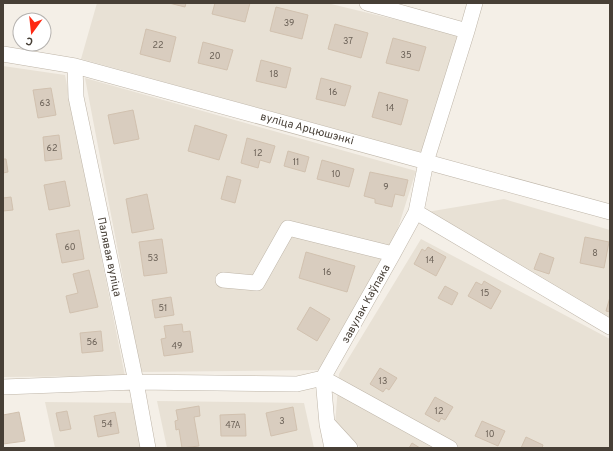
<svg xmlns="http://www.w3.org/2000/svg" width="613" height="451" font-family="Overpass,sans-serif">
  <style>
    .residential { fill: #e8e1d5 }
    .building { fill: #d9cdbf; stroke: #d1c1af }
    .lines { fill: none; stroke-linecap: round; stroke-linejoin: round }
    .minor-casing { stroke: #bfb6a9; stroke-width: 16 }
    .minor { stroke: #fff; stroke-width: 15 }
    .labels { text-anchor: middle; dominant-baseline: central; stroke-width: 3.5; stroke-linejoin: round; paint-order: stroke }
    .number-label { font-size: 9px; fill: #6c6258 }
    .street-label { font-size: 11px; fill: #473f36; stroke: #fff }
  </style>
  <rect width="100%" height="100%" fill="#f4efe7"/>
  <path class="residential" d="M97,3h230l132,32 -37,118 -341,-94z
    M3,66l62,9 60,301 -122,1z
    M85,78l331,93 -24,76 -71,123 -180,2z
    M504,199l106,31v89l-183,-107z
    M421,239l189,100v109h-249l-26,-23 4,-51z
    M157,401l147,2 10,45h-147z
    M45,402l91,1 7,45h-88z"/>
  <path class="building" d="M169,3h17l-1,4z
    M215,3h35l-5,19 -33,-8z
    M276,7l32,8 -6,24 -32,-8z
    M335,24l33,9 -7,25 -33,-9z
    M146,29l30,8 -6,25 -30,-8z
    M393,38l33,9 -7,24 -33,-8z
    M203,42l30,8 -6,20 -29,-7z
    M261,60l30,8 -5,20 -30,-7z
    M321,78l30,8 -6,20 -29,-7z
    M51,88l5,27 -18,3 -5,-28z
    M379,92l29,8 -7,25 -29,-8z
    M133,110l6,29 -25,5 -6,-29z
    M195,125l32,10 -8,25 -31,-9z
    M59,135l3,24 -17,2 -2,-24z
    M247,138l28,8 -5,17 -10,-3 -2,8 -17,-5z
    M288,151l21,6 -4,15 -21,-6z
    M3,159h3l2,13 -5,1z
    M322,160l32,9 -5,18 -32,-8z
    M370,172l38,8 -4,16 -9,-2 -3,13 -17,-4v-4l-11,-3z
    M227,176l14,4 -6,23 -14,-4z
    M65,181l5,25 -21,4 -5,-25z
    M147,194l7,35 -22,4 -6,-34z
    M11,197l2,13 -10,1v-13z
    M79,230l5,29 -22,4 -6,-29z
    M585,237l24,5 -5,26 -24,-5z
    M162,239l5,34 -23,3 -5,-34z
    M428,247l18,10 -10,19 -22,-12 8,-15 3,2z
    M306,252l49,14 -8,26 -48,-14z
    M540,253l14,5 -5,16 -15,-5z
    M89,270l9,37 -28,6 -4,-17 12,-3 -5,-19z
    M484,281l17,10 -10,18 -23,-13 8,-14 6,3z
    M445,286l13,7 -6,12 -14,-7z
    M171,297l3,18 -19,3 -3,-18z
    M610,297v15l-4,-1z
    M310,307l20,12 -13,22 -20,-12z
    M182,324l1,8 7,-1 3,21 -29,4 -3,-17 5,-1 -2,-12z
    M101,331l2,20 -21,2 -2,-20z
    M380,368l17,10 -8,12 -3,-2 -3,4 -13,-8z
    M435,397l18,10 -8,13 -4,-2 -2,4 -14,-8z
    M199,406l1,10 -6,1 5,29 -17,2 -3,-19 -3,1 -1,-9 3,-1 -2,-10z
    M293,407l4,23 -26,6 -5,-23z
    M67,411l4,18 -11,2 -4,-18z
    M19,412l6,29 -22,3v-29z
    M115,412l4,21 -21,4 -4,-21z
    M245,414l1,22h-25l-1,-21z
    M482,421l23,10 -7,15 -23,-10z
    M526,437l17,8 -1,3h-21z
    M412,443l8,5h-11z"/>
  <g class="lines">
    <defs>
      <path id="minor" d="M367,3l100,28
        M3,54l72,12 535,146
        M75,66l1,31 60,285 12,66
        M416,212l194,115
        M223,280l34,3 31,-55 105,26
        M3,387l133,-5 161,2 26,-6 4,46 5,24
        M328,424l22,24
        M450,448l-127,-70 70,-124 23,-42 10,-50 41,-131 8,-28"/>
    </defs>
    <use href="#minor" class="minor-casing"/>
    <use href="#minor" class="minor"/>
  </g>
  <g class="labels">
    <g class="number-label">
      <text x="289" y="23">39</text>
      <text x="348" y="41">37</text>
      <text x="158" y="45">22</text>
      <text x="406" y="55">35</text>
      <text x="215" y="56">20</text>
      <text x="274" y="74">18</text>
      <text x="333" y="92">16</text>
      <text x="45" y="103">63</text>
      <text x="390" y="108">14</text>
      <text x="52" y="148">62</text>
      <text x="258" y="153">12</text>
      <text x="296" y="162">11</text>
      <text x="336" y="174">10</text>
      <text x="386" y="187">9</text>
      <text x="70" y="247">60</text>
      <text x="595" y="253">8</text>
      <text x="153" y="258">53</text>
      <text x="430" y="260">14</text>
      <text x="327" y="272">16</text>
      <text x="485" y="293">15</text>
      <text x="163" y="308">51</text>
      <text x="92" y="342">56</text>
      <text x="177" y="346">49</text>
      <text x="383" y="381">13</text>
      <text x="439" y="411">12</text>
      <text x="282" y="421">3</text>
      <text x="107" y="424">54</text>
      <text x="233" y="425">47А</text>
      <text x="490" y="434">10</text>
    </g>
    <g class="street-label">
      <text transform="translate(307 129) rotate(15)">вуліца Арцюшэнкі</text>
      <text transform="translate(109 257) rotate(78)">Палявая вуліца</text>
      <text transform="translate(366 304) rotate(-61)">завулак Каўпака</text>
    </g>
  </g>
  <rect width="613" height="451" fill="none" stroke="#473f36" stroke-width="8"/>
  <g transform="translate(32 32) rotate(195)"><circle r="19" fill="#ffffff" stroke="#b5b2af"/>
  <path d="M0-3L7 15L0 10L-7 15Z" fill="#fe2913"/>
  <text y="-6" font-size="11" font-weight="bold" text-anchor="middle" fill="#473f36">С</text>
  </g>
</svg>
